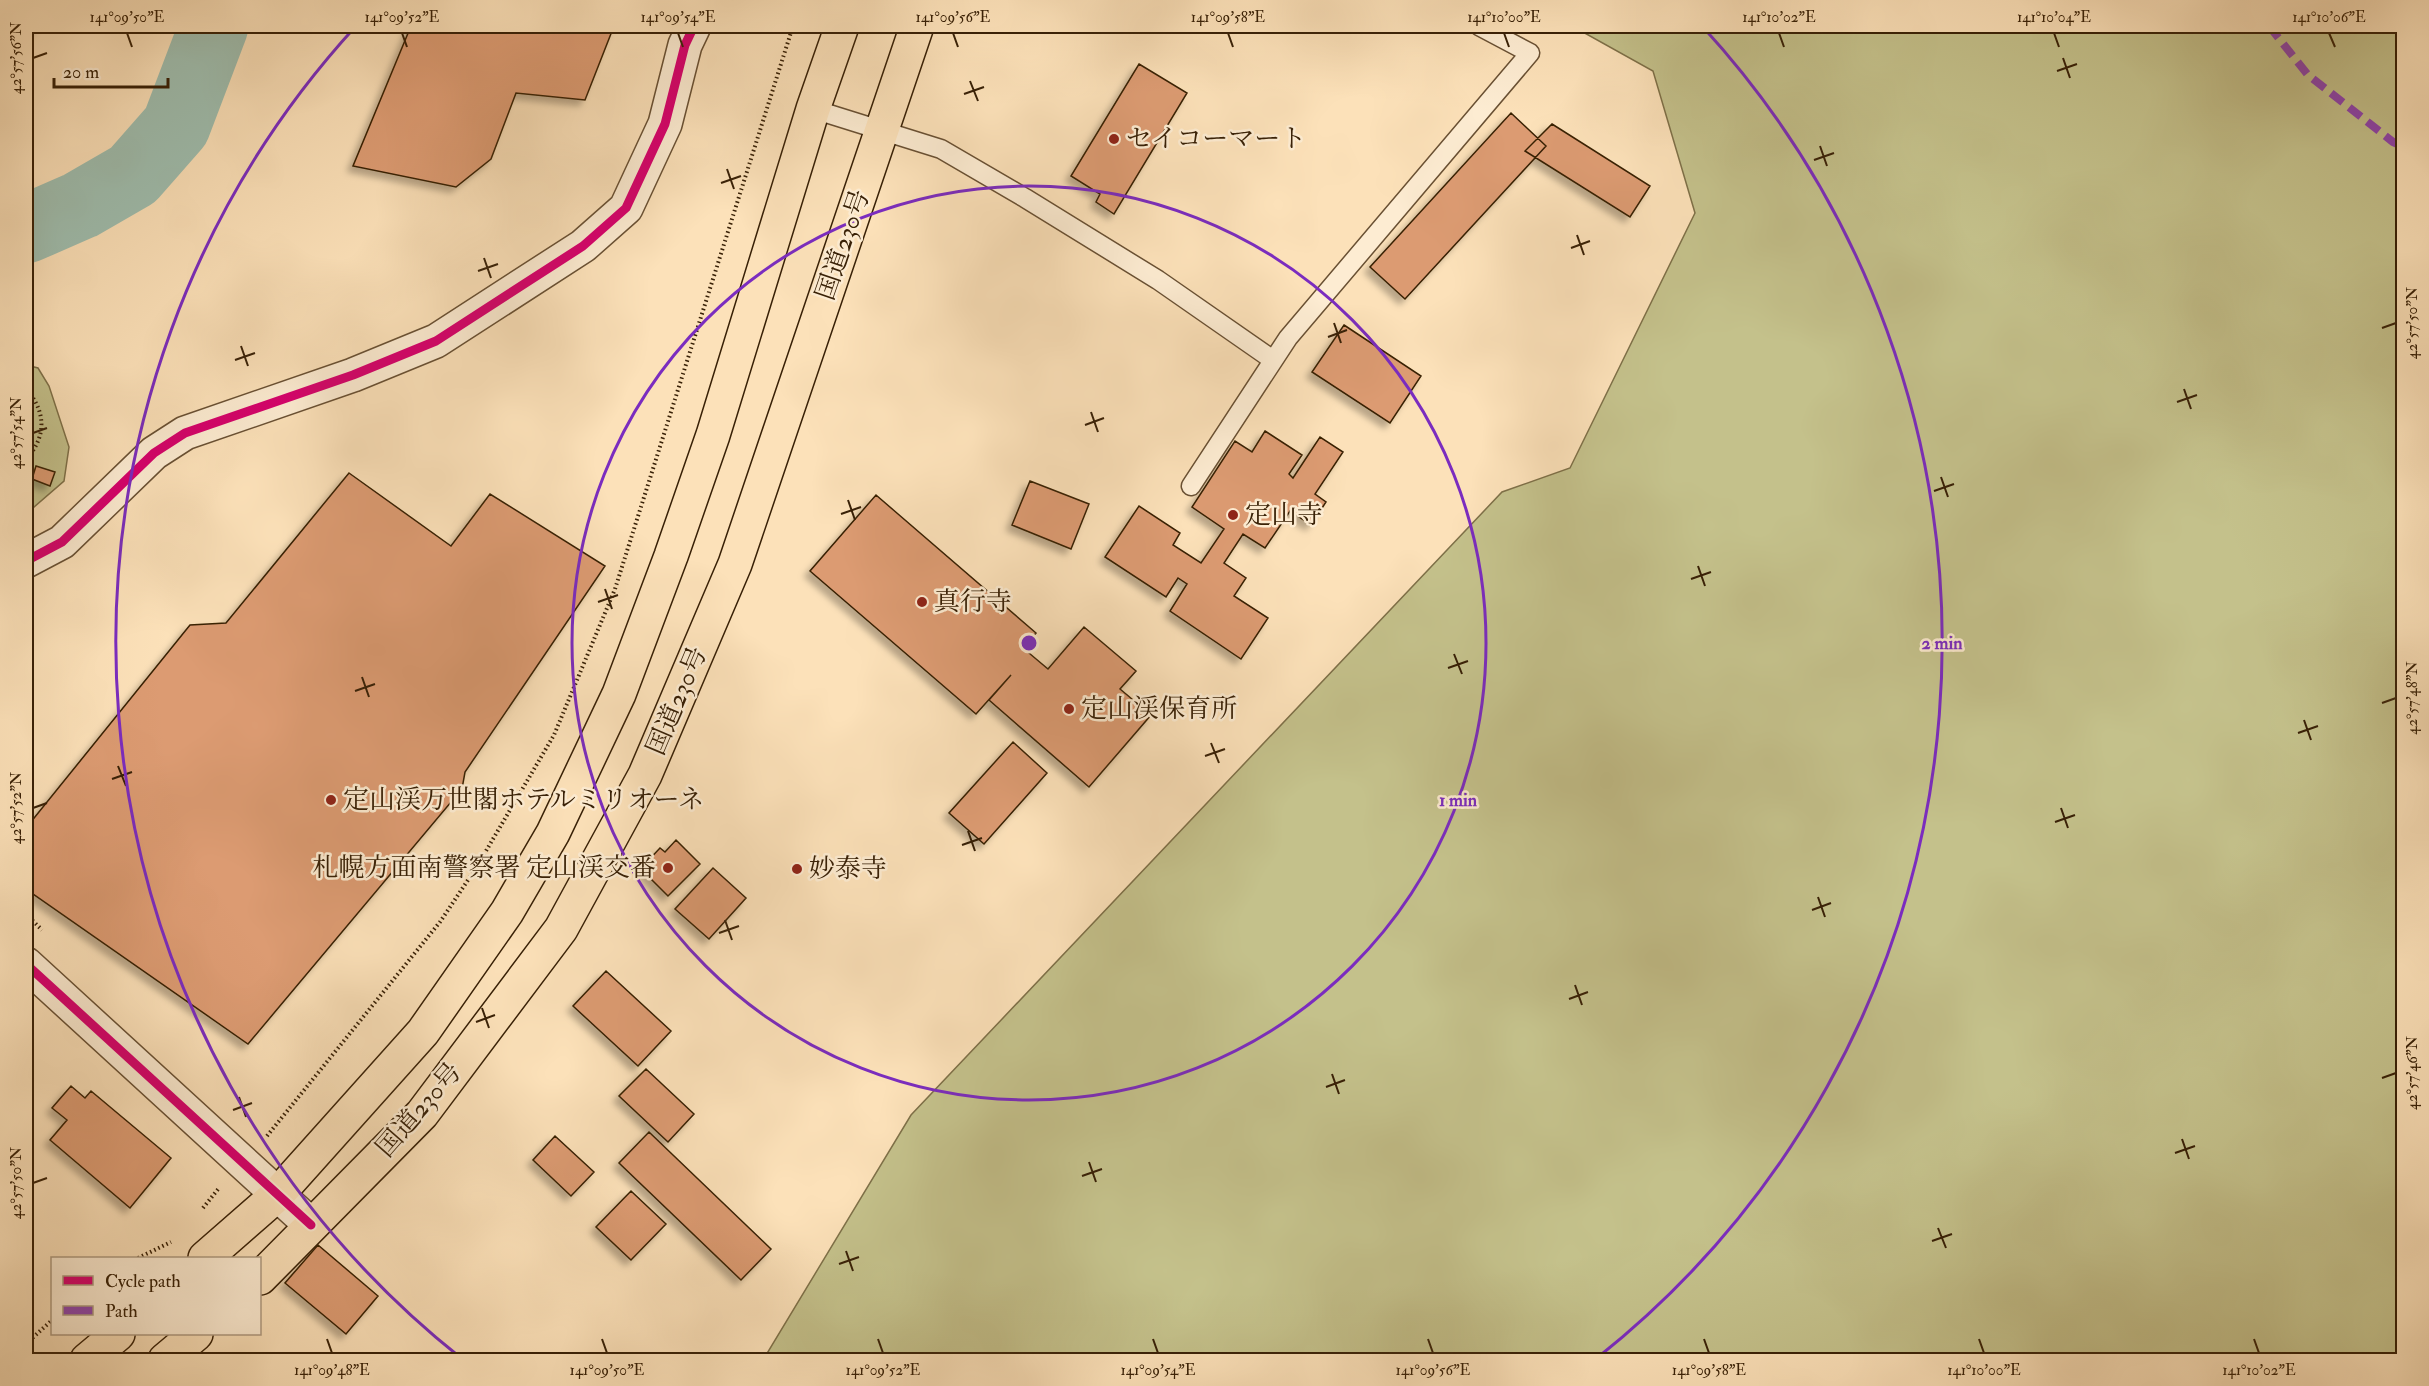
<svg xmlns="http://www.w3.org/2000/svg" width="2429" height="1386" font-family="'IM FELL Double Pica','Noto Serif JP',serif">
  <style>
    .green { fill: #c4c18b; stroke: #7e7048; stroke-width: 1.5 }
    .lines { fill: none; stroke-linecap: round; stroke-linejoin: round }
    .river { stroke: #9fbeaf; stroke-width: 69 }
    .building { fill: #dc9b72; stroke: #382006; stroke-width: 1.5; filter: url(#shadow) }
    .service-casing { stroke: #695033; stroke-width: 21 }
    .minor-casing { stroke: #695033; stroke-width: 36 }
    .trunk-casing { stroke: #382006; stroke-width: 36 }
    .path { stroke: #382006; stroke-width: 4; stroke-dasharray: 1.5 3; stroke-linecap: butt }
    .service { stroke: #fdecd2; stroke-width: 18 }
    .minor { stroke: #fdecd2; stroke-width: 33 }
    .trunk { stroke: #fce1b9; stroke-width: 33 }
    .quiet { stroke: #8e44ad; stroke-width: 8; stroke-dasharray: 15 8; stroke-linecap: butt }
    .cycleway-casing { stroke: #fdecd2; stroke-width: 13 }
    .cycleway { stroke: #d6006c; stroke-width: 9 }
    .ticks { fill: none; stroke: #382006; stroke-width: 2 }
    .ring { fill: none; stroke: #7b2cbf; stroke-width: 3 }
    .poi-dot { fill: #8f2418; stroke: #fdecd2; stroke-width: 2 }
    .labels { text-anchor: middle; dominant-baseline: central; stroke-width: 5; stroke-linejoin: round; paint-order: stroke }
    .poi-label { font-size: 26px; fill: #382006; stroke: #fdecd2; text-anchor: start }
    .street-label { font-size: 26px; fill: #382006; stroke: #fdecd2 }
    .centre { fill: #7b2cbf; stroke: #fdecd2; stroke-width: 3 }
    .ring-label { font-size: 18px; text-anchor: middle; font-weight: bold; fill: #7b2cbf; stroke: #fdecd2; stroke-width: 5; stroke-linejoin: round; paint-order: stroke }
    .neatline { fill: none; stroke: #382006; stroke-width: 2 }
    .ticks-label { font-size: 15px; text-anchor: middle; fill: #382006 }
  </style>
  <defs>
    <filter id="shadow"><feDropShadow dx="-5.5" dy="5.5" stdDeviation="3" flood-color="#0004"/></filter>
  </defs>
  <rect width="100%" height="100%" fill="#fce1b9"/>
  <filter id="stains"><feTurbulence type="fractalNoise" baseFrequency=".00333" numOctaves="4"/><feColorMatrix values="0 0 0 0 .2 0 0 0 0 .09 0 0 0 0 .02 0 0 0 .5 -.17"/></filter>
  <radialGradient id="worn" r=".72"><stop offset=".6" stop-color="#630" stop-opacity="0"/><stop offset="1" stop-color="#630" stop-opacity=".3"/></radialGradient>
  <path class="green" d="M1572,26h831v1334h-1640l148,-245 591,-623 68,-24 125,-255 -42,-142z
    M26,365l12,3 11,18 20,61 -5,34 -38,33z"/>
  <g class="lines">
    <path class="river" d="M26,229l55,-24 52,-30 43,-49 38,-100"/>
  </g>
  <path class="building" d="M26,26h14l-14,10z
    M411,26h203l-29,74 -69,-7 -25,66 -35,28 -103,-21z
    M1139,64l48,29 -73,121 -18,-12 4,-8 -29,-18z
    M1511,113l35,33 -141,153 -35,-32z
    M1552,124l98,62 -20,31 -105,-66z
    M1344,325l77,51 -31,47 -78,-51z
    M1265,431l37,24 -13,19 4,4 27,-41 23,15 -28,42 11,8 -15,23 -21,-14 -25,37 -22,-14 -19,29 22,15 -12,18 34,22 -27,41 -71,-48 17,-27 -9,-6 -12,19 -61,-40 34,-51 41,27 -7,12 28,18 23,-34 -32,-22 43,-66 17,11z
    M36,466l19,6 -5,14 -18,-7z
    M349,473l102,73 39,-52 115,72 -140,206 -3,17 -214,255 -222,-155v-61l164,-203 36,-2z
    M1030,481l59,23 -18,45 -59,-24z
    M876,495l160,138 -13,15 25,21 36,-42 52,44 -16,18 31,26 -62,72 -100,-87 22,-25 -35,39 -166,-143z
    M1013,742l34,31 -63,71 -35,-31z
    M676,840l24,24 -32,32 -23,-23 4,-4 -4,-5 15,-16 5,4z
    M713,868l33,30 -37,41 -34,-30z
    M606,971l65,60 -33,35 -65,-60z
    M646,1069l48,45 -26,28 -49,-46z
    M71,1086l14,12 6,-7 80,67 -41,50 -80,-68 17,-20 -15,-12z
    M649,1132l122,117 -30,31 -122,-117z
    M555,1136l39,36 -23,24 -38,-36z
    M631,1191l35,33 -35,36 -35,-33z
    M318,1245l60,51 -32,38 -61,-51z"/>
  <g class="lines">
    <defs>
      <path id="service" d="M813,109l128,40 84,49 133,82 115,80
        M1191,486l97,-148 242,-285 -51,-27"/>
      <path id="minor" d="M26,561l36,-19 92,-89 31,-20 168,-58 83,-34 147,-95 43,-38 39,-84 20,-79 9,-19
        M26,964l285,261"/>
      <path id="trunk" d="M205,1258l72,-63 146,-163 84,-120 46,-79 66,-139 52,-138 42,-121 100,-326 29,-83
        M260,1278l162,-164 139,-185 84,-154 90,-211 182,-538
        M87,1360l31,-26
        M165,1360l31,-26"/>
    </defs>
    <use href="#service" class="service-casing"/>
    <use href="#minor" class="minor-casing"/>
    <use href="#trunk" class="trunk-casing"/>
    <path class="path" d="M739,26l6,2 2,-2
      M26,396l5,-1c16,22 13,45 -5,64
      M26,468l4,3c-4,15 6,23 -4,33
      M26,914l16,16
      M267,1136l173,-214 36,-54 78,-133 61,-146 178,-563
      M203,1208l16,-20
      M138,1258l33,-16
      M26,1344l26,-24"/>
    <use href="#service" class="service"/>
    <use href="#minor" class="minor"/>
    <use href="#trunk" class="trunk"/>
    <path class="quiet" d="M2269,26l39,49 85,67 11,5"/>
    <defs>
      <path id="cycleway" d="M26,561l36,-19 92,-89 31,-20 168,-58 83,-34 147,-95 43,-38 39,-84 20,-79 9,-19
        M26,964l285,261"/>
    </defs>
    <use href="#cycleway" class="cycleway-casing"/>
    <use href="#cycleway" class="cycleway"/>
  </g>
  <path class="ticks" d="M127,33l5,14M402,33l5,14M678,33l5,14M953,33l5,14M1228,33l5,14M1504,33l5,14M1779,33l5,14M2054,33l5,14M2329,33l6,14M33,58l14,-5M2063,58l7,20M2057,71l20,-7M970,81l8,20M964,94l20,-7M1820,146l7,20M1814,160l20,-7M727,169l7,20M721,183l20,-7M1577,235l7,20M1571,248l19,-7M484,258l7,20M478,271l20,-7M1334,323l7,20M2382,328l14,-5M1328,337l19,-7M241,346l7,20M235,360l20,-7M2184,389l7,20M2177,402l20,-7M1091,412l7,20M1085,425l19,-7M33,433l14,-5M1941,477l7,20M1934,491l20,-7M848,500l7,20M841,514l20,-7M1698,566l7,20M1691,579l20,-7M605,589l7,20M598,602l20,-7M1454,654l8,20M1448,668l20,-7M362,677l7,20M355,691l20,-7M2382,703l14,-5M2304,720l7,20M2298,733l20,-7M1211,743l8,20M1205,756l20,-7M118,766l8,20M112,779l20,-7M33,808l14,-5M2061,808l7,20M2055,822l20,-7M968,831l7,20M962,845l20,-7M1818,897l7,20M1812,910l19,-7M725,920l7,20M719,933l20,-7M1575,985l7,20M1569,999l19,-7M482,1008l7,20M476,1022l19,-7M1332,1074l7,20M2382,1078l14,-5M1326,1087l19,-7M239,1097l7,20M233,1110l19,-7M2182,1139l7,20M2175,1153l20,-7M1089,1162l7,20M1082,1176l20,-7M33,1183l14,-5M1938,1228l8,20M1932,1241l20,-7M846,1251l7,20M839,1264l20,-7M327,1339l5,14M602,1339l5,14M878,1339l5,14M1153,1339l5,14M1428,1339l5,14M1704,1339l5,14M1979,1339l5,14M2254,1339l5,14"/>
  <g class="ring">
    <circle cx="1029" cy="643" r="457"/>
    <path d="M461 1358A913 913 0 0 1 356 26M1702 26A913 913 0 0 1 1597 1358"/>
  </g>
  <g class="poi-dot">
    <circle cx="1114" cy="139" r="6"/>
    <circle cx="1233" cy="515" r="6"/>
    <circle cx="922" cy="602" r="6"/>
    <circle cx="1069" cy="709" r="6"/>
    <circle cx="331" cy="800" r="6"/>
    <circle cx="668" cy="868" r="6"/>
    <circle cx="797" cy="869" r="6"/>
  </g>
  <g class="labels">
    <g class="poi-label">
      <text x="1126" y="139">セイコーマート</text>
      <text x="1245" y="515">定山寺</text>
      <text x="934" y="602">真行寺</text>
      <text x="1081" y="709">定山渓保育所</text>
      <text x="343" y="800">定山渓万世閣ホテルミリオーネ</text>
      <text x="656" y="868" text-anchor="end">札幌方面南警察署 定山渓交番</text>
      <text x="809" y="869">妙泰寺</text>
    </g>
    <g class="street-label">
      <text transform="translate(843 245) rotate(-71)">国道230号</text>
      <text transform="translate(677 701) rotate(-67)">国道230号</text>
      <text transform="translate(419 1110) rotate(-49)">国道230号</text>
    </g>
  </g>
  <circle cx="1029" cy="643" r="9" class="centre"/>
  <g class="ring-label">
    <text x="1942" y="649">2 min</text>
    <text x="1458" y="806">1 min</text>
  </g>
  <rect width="2429" height="1386" fill="none" stroke="#fce1b9" stroke-width="66"/>
  <rect x="51" y="1257" width="210" height="78" fill="#fdecd2" stroke="#ae9a80" stroke-width="1.5"/>
  <rect x="63" y="1276" width="30" height="9" fill="#d6006c" stroke="#ae9a80" stroke-width="1.5"/>
  <text x="105" y="1287" font-size="18" fill="#382006">Cycle path</text>
  <rect x="63" y="1306" width="30" height="9" fill="#8e44ad" stroke="#ae9a80" stroke-width="1.5"/>
  <text x="105" y="1317" font-size="18" fill="#382006">Path</text>
  <path d="M54 78v9h114v-9" fill="none" stroke="#382006" stroke-width="3"/>
  <text x="63" y="78" font-size="18" fill="#382006" stroke="#fdecd2" stroke-width="4.5" paint-order="stroke">20 m</text>
  <rect x="33" y="33" width="2363" height="1320" class="neatline"/>
  <g class="ticks-label">
    <text x="127" y="22">141°09'50"E</text>
    <text x="402" y="22">141°09'52"E</text>
    <text x="678" y="22">141°09'54"E</text>
    <text x="953" y="22">141°09'56"E</text>
    <text x="1228" y="22">141°09'58"E</text>
    <text x="1504" y="22">141°10'00"E</text>
    <text x="1779" y="22">141°10'02"E</text>
    <text x="2054" y="22">141°10'04"E</text>
    <text x="2329" y="22">141°10'06"E</text>
    <text transform="translate(16 58) rotate(-90)" y="5">42°57'56"N</text>
    <text transform="translate(2412 323) rotate(-90)" y="5">42°57'50"N</text>
    <text transform="translate(16 433) rotate(-90)" y="5">42°57'54"N</text>
    <text transform="translate(2412 698) rotate(-90)" y="5">42°57'48"N</text>
    <text transform="translate(16 808) rotate(-90)" y="5">42°57'52"N</text>
    <text transform="translate(2412 1073) rotate(-90)" y="5">42°57'46"N</text>
    <text transform="translate(16 1183) rotate(-90)" y="5">42°57'50"N</text>
    <text x="332" y="1375">141°09'48"E</text>
    <text x="607" y="1375">141°09'50"E</text>
    <text x="883" y="1375">141°09'52"E</text>
    <text x="1158" y="1375">141°09'54"E</text>
    <text x="1433" y="1375">141°09'56"E</text>
    <text x="1709" y="1375">141°09'58"E</text>
    <text x="1984" y="1375">141°10'00"E</text>
    <text x="2259" y="1375">141°10'02"E</text>
  </g>
  <rect width="100%" height="100%" filter="url(#stains)"/>
  <rect width="100%" height="100%" fill="url(#worn)"/>
</svg>
